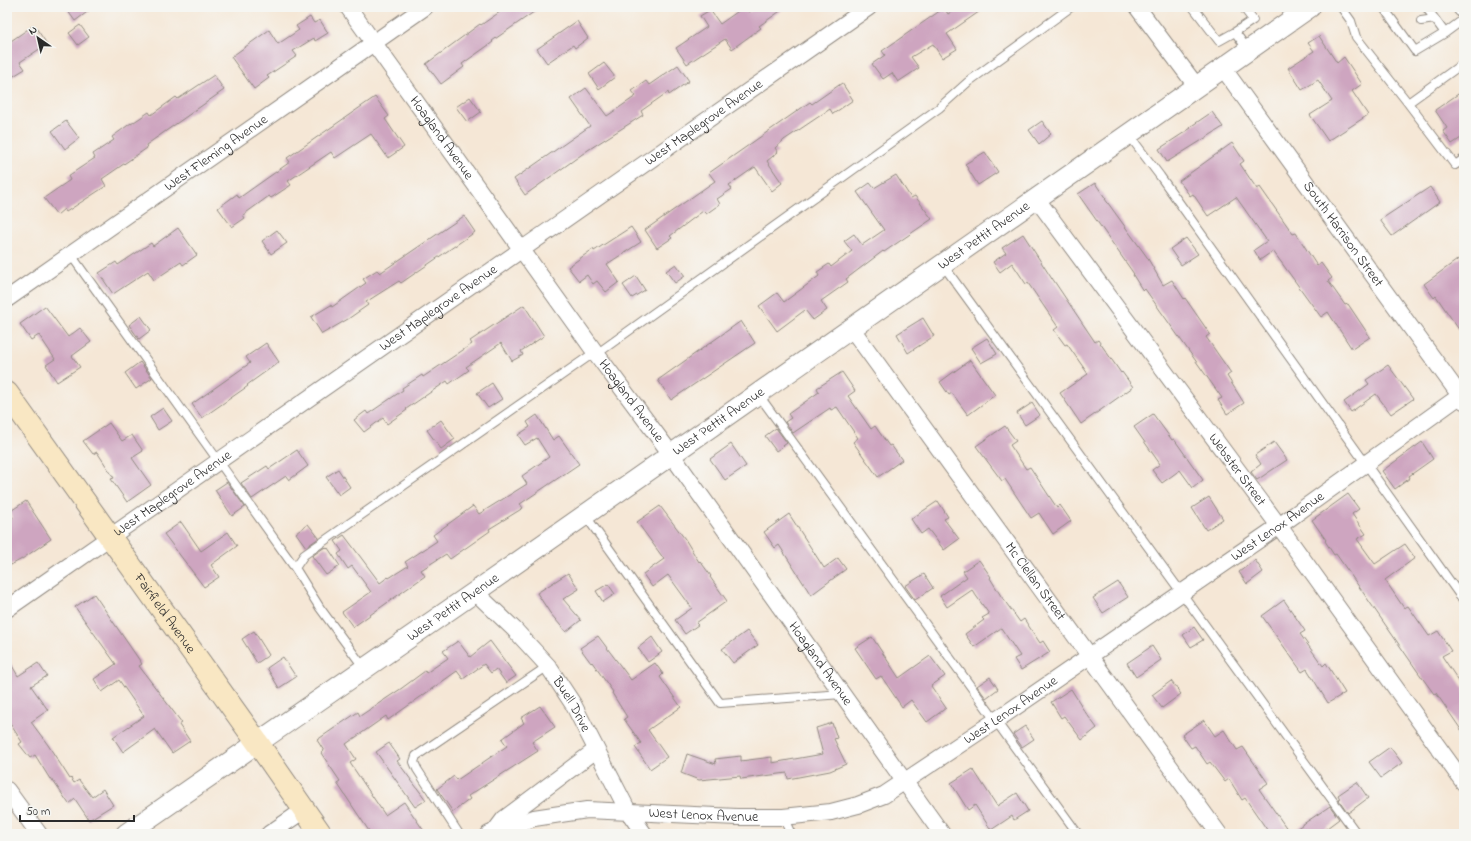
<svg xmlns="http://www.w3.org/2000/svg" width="1471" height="841" font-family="'Indie Flower',sans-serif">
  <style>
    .building { fill: #cea5c0 }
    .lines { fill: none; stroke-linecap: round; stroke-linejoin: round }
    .service-casing { stroke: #908980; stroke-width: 10 }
    .minor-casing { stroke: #908980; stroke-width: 18 }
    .tertiary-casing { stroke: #908980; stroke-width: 22 }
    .secondary-casing { stroke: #908980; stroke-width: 24 }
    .service { stroke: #fff; stroke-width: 8 }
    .minor { stroke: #fff; stroke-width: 16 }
    .tertiary { stroke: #fff; stroke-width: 20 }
    .secondary { stroke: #f9e7c3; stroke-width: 22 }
    .labels { text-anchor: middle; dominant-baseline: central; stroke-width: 3; stroke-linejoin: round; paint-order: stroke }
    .street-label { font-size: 14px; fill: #2b2b2b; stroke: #f6f6f2 }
  </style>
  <rect width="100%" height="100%" fill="#f6f6f2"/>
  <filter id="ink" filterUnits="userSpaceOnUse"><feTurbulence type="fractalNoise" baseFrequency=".025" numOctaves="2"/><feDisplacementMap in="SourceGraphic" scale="8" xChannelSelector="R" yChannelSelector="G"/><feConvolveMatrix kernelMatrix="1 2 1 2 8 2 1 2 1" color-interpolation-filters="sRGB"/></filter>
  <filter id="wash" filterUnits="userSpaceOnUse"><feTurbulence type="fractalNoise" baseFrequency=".012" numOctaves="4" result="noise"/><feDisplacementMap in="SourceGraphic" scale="16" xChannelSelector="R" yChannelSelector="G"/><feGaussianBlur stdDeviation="0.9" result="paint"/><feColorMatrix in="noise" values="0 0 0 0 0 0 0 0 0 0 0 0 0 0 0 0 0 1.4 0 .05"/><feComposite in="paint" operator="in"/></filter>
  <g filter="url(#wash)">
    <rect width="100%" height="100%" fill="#f5e7d6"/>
    <g id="blocks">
      <path class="building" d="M65,7h29l-19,14z
        M507,7h34l-49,34 1,1 -31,22 2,3 -23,17 -15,-20 54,-40 1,1z
        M744,7l5,5 8,-5h29l-27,19 2,2 -29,21 -7,-10 -38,25 -11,-16 31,-21 -7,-11 10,-6 10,14z
        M959,7h27l-39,27 10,15 -15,9 -9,-14 -22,13 8,11 -21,14 -6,-9 -9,6 -11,-15 13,-9 -3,-4 62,-43 4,6z
        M310,17l4,6 6,-3 8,13 -13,8 -1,-3 -21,13 4,5 -30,20 2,2 -15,11 -23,-32 38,-27 9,14 21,-14 -3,-4z
        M577,21l11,17 -13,10 -2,-3 -26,18 -10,-14z
        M34,25l13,19 -27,18 5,7 -18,11v-38l1,1z
        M80,25l9,12 -11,8 -9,-12z
        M1319,36l18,27 7,-6 18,27 -10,7 16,24 -40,26 -18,-26 22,-14 -14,-21 -16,10 -14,-22 26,-17 -6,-8z
        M604,63l11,14 -16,12 -10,-15z
        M678,65l11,16 -20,14 -1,-3 -27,19 2,4 -55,35 -63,45 -11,-16 76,-53 -19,-27 15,-11 21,28 29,-20 -4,-5 14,-10 3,4z
        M214,75l10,15 -78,55 1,3 -45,31 4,7 -40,26 -2,-3 -7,6 -13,-17 26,-18 -2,-4 27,-18 -2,-4 21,-14 -2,-3 19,-14v1l18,-12 2,3 25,-18 2,2z
        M842,83l11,17 -20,14 -3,-5 -46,31 -9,8 3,4 -11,9 15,22 -10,8 -17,-24 -26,18 3,4 -15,10 3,5 -14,10 -3,-3 -33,25 2,2 -15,10 -12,-18 70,-49 -6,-8 101,-71 2,2z
        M1464,90v46l-12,8 -9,-13 4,-3 -12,-18z
        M375,97l14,19 -4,3 19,28 -16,11 -17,-24 -36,24 -4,-6 -43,29 3,4 -20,13 -2,-2 -26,19 2,3 -13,9 -14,-19 19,-14 2,4 51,-36 -3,-4z
        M470,97l11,15 -14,10 -11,-15z
        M1212,112l11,15 -56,35 -8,-13 32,-21 -1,-1z
        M66,121l13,17 -14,11 -13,-18z
        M1042,121l9,13 -12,10 -10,-14z
        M1232,143l12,18 -4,3 17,25 3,-2 33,47 3,-1 21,33 4,-3 11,15 -4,3 17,24 3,-1 22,33 -18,12 -24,-37 -7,5 -48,-66 -13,9 -6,-10 13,-9 -31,-44 -28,19 -15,-22 -3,2 -11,-15z
        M985,152l13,20 -20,13 -13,-21z
        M896,175l15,23 4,-2 17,23 -48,33 -1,-1 -37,28 2,3 -27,19 6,9 -14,10 -8,-10 -28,21 -18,-25 18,-13 7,9 35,-26 -2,-4 12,-8 2,3 21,-16 -8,-10 10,-7 8,11 22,-15 -27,-38 13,-9 4,5z
        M1095,183l11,16h-1l42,58 16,28 9,-5 12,19 1,-1 25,36 -4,3 25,36 -4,3 17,27 -17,11 -9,-14 4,-2 -77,-109 -2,2 -10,-16 1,-1 -56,-80z
        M1430,187l10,15 -48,34 -12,-16z
        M464,216l11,16 -74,51 -2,-2 -33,21 2,3 -20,14 -26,15 -11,-17 20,-12 1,2 34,-24 -3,-4 14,-9 3,3z
        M631,227l10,15 -34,22 12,18 -13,10 -9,-11 -4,3 -6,-9 -8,6 -11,-14 25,-18 1,2z
        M178,228l19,27 -14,10 -2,-3 -27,18 -6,-9 -35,23 -14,-21 17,-11 2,3 33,-22 2,3z
        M277,230l10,13 -16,11 -9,-13z
        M1023,234l29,45v-1l43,64 3,-2 23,33 1,-1 11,15 -52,37 -21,-31 28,-19 -21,-30 -2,1 -11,-15 4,-3 -30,-44 -2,1 -14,-21 -12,9 -7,-10 13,-9 -4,-5z
        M1186,238l12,16 -17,11 -11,-16z
        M1464,255v82l-28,-41 -2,2 -10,-14z
        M676,264l9,12 -10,7 -9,-12z
        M636,276l9,14 -13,8 -9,-13z
        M524,305l20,31 -23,15 2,4 -11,6 -11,-18 -35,24 3,3 -20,14 -2,-3 -41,28 1,1 -20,14 -4,-6 -19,14 -10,-12 12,-9 2,3 35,-24 -1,-2 20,-13 1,2 49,-33 -2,-3z
        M45,306l23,31 12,-9 11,14 -19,14 8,11 -23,15 -11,-17 9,-6 -16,-24 -8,5 -11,-16z
        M141,316l10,14 -12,9 -10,-14z
        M923,318l11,18 -26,17 -11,-19z
        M741,321l14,22 -84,57 -13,-20z
        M987,338l10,16 -16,9 -10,-15z
        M266,343l13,19 -32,23 1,1 -46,32 -10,-14 58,-41 -4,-6z
        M970,360l25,35 -27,20 -16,-22 -3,2 -9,-13z
        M140,362l12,16 -16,11 -11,-16z
        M1388,365l25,34 -22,15 -15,-20 -25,18 -7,-10 25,-18 -3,-4z
        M842,372l13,19 -7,5 23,33 4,-3 14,20 2,-1 11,15 -24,17 -25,-35 5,-4 -21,-31 -6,3 -1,-2 -37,25 -8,-11 6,-4 -3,-4 31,-22 -2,-4z
        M492,383l10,16 -14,9 -11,-15z
        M1032,403l8,12 -15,10 -8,-12z
        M163,408l9,13 -14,9 -8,-13z
        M1153,414l19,26 2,-1 29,41 -10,8 -13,-18 -18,13 -10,-13 8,-6 -26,-37z
        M537,415l16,25 6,-4 20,28 -59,40 3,4 -34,21 1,2 -40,28 -4,-5 -25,16 4,6 -72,51 -11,-15 29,-20 -19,-26 -4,3 -10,-15 4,-3 -7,-10 9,-6 36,48 8,-6 1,1 19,-12 -3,-4 32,-21 -4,-6 40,-29 6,8 48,-30 -5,-8 27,-19 -12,-19 -12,7 -7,-10 12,-8 -3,-5z
        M441,420l14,19 -14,10 -14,-19z
        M109,423l13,18 10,-6 11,16 -11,7 19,27 -24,17 -16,-23 3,-1 -17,-26 -4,2 -10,-13z
        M1005,426l11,15 -6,4 16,24 4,-2 27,41 3,-3 11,16 -18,13 -14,-21 -8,5 -26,-39 -3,2 -26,-35z
        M776,428l11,15 -11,8 -11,-15z
        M1274,442l13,18 -30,20 -6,-8 10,-8 -6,-9z
        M1422,442l11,17 -24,17 1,2 -15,11 -13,-18z
        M731,444l15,22 -21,14 -15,-21z
        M297,450l11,16 -19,14 -3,-4 -34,23 -11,-16 26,-17 2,3z
        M338,469l12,18 -11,8 -13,-18z
        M227,482l18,25 -13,9 -17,-26z
        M1348,494l11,15 -7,5 14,20 -9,5 18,25 30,-20 10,14 -30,22 19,28 4,-2 21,30 9,-5 13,20 -9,5 22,33v45l-28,-41 -2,1 -16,-22 -56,-81 -26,-37 -2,1 -9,-14 1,-1 -14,-20z
        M1209,497l14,22 -17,11 -14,-22z
        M26,501l25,38 -29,20 -15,8v-46l6,-3 -4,-6z
        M938,501l10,16 -4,2 15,20 -15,11 -16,-21 -7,5 -10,-15z
        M660,506l25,33 14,23 1,-1 11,15 -1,1 17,24 -31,22 2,2 -13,9 -10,-14 17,-12 -24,-33 -16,12 -9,-13 21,-15 -27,-37z
        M789,514l35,54 14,-10 8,11 -35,26 -32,-50 -4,3 -11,-16z
        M181,522l20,29 27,-19 9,14 -26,19 8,12 -15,10 -40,-53z
        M308,524l11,14 -13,9 -10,-14z
        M325,547l2,2 1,-1 12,18 -14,9 -14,-19z
        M979,560l12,17 -1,1 11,18 19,26 4,-3 16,24 3,-2 7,11 -29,18 -7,-11 6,-3 -19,-28 -27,19 -9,-13 19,-14 -2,-2 7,-4 -17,-24 -25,17 -7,-11 27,-19 -4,-6z
        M1255,560l8,12 -16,12 -8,-12z
        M568,573l11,16 -16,10 18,21 -15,12 -16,-19 -13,-20z
        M924,574l9,14 -18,12 -10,-14z
        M1118,582l10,15 -25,16 -10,-15z
        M608,584l7,10 -12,8 -7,-11z
        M94,594l48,70 -3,2 43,57 -3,2 11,16 -18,12 -17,-24 -32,23 -10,-15 31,-21 -25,-36 -17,12 -8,-13 22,-15 -41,-57z
        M1284,600l21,31 -5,3 23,32 3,-3 19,30 -17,10 -21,-34 -5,3 -40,-56z
        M1194,627l9,13 -12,7 -8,-12z
        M254,631l15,24 -12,8 -15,-24z
        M747,631l11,14 -25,18 -11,-14z
        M598,636l33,44 24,-17 8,11 -3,3 21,30 -33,23 19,27 -17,12 -15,-22 6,-4 -17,-24 3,-2 -15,-24 1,-1 -21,-30 -1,1 -11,-15z
        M652,637l10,15 -14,10 -10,-14z
        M872,637l27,41 31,-22 15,20 -14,10 15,22 -19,14 -16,-22 -9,7 -21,-31 -5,3 -21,-31z
        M458,641l12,16 20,-16 26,35 -10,7 -10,-14 -5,4 -7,-9 -21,15 -6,-8 -69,49 -2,-4 -40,28 10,15 -6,4 35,52 19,-13 22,32h-55l-34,-51 3,-2 -19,-28 3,-2 -7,-11 41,-28 2,4 42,-28 23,-17 1,2 22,-15 -5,-7z
        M1152,646l9,14 -25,17 -9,-14z
        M7,657l11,19 20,-13 9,13 -16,10 17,24 -17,12 17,23 22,34 1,-1 3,5 5,-3 13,17 11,-8 10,16 -24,15 -14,-21 -6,5 -18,-26 -1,1 -15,-24 -5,3 -11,-14 3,-2 -15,-23z
        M283,657l13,20 -17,11 -12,-20z
        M990,677l8,12 -12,9 -9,-12z
        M1171,681l10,13 -19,14 -10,-13z
        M1071,689l10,16h-1l17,23 -15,12 -18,-24 -3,2 -10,-16z
        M540,706l15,21 -23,15 6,9 -70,45 2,3 -17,13 -16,-23 17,-13 3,4 50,-34 -5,-7 22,-16 -3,-5z
        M1204,720l11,16 9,-6 13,20 6,-3 25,36 -9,6 31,44 40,-27 9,13 -20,15h-49l-25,-36 -3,2 -13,-21 -4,3 -15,-20 -3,2 -12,-18 -4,2 -9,-13z
        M832,723l5,15 -3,1 12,25 -16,7 -42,8 -1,-6 -46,6 -1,-3 -41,4 -18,-7 6,-19 29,10 -1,-5 26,-3v5l31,-4v6l51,-9 -7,-26z
        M1025,726l9,13 -12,8 -9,-13z
        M389,743l11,16 -3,2 29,39 -11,7 -39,-55z
        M1390,747l12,16 -21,15 -12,-16z
        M973,769l24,37 20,-13 11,18 -14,9 -2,-4 -21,14 -16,-25 -7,5 -17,-27z
        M1357,782l11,16 -20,15 -9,-13 1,-1 -2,-4z"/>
    </g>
  </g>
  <g filter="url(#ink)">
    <use href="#blocks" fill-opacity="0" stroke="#908980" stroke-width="1"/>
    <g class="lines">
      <defs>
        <path id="service" d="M1193,7l26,34 16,-9
          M1243,7l10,13 -18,12 13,18
          M1341,7l10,14 5,16 52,66 54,-39
          M1383,7l32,44 30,-18 -19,-26
          M1421,21l14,-2
          M1445,33l19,-14
          M1408,103l47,62 9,-6
          M1129,135l31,41 304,425
          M71,255l224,313 25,40 44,60
          M943,265l414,569
          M758,394l320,440
          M585,515l135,188 122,-9
          M295,568l9,-13 291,-203 3,1 341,-245 29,-26 103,-75
          M783,817l8,17
          M459,834l-42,-65 -3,-7 2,-6 132,-90"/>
        <g id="minor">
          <path id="s1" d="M348,7l247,345 76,102 271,380"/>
          <path d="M1137,7l60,80"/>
          <path id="s2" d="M1223,68l241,333"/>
          <path id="s3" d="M1036,198l243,328 185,257"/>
          <path id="s4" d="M7,299l418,-292"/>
          <path id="s5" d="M852,329l367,505"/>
          <path id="s6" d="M475,592l39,37 34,37 25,38 55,107 16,23"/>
          <path id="s7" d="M7,609l862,-602"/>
          <path d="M7,790l32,44"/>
          <path d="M495,831l9,-12 92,-69"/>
          <path d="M269,834l35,-24"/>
          <path id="s8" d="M489,834l45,-16 53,-8 150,7h46l48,-5 27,-7 26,-10 111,-74 284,-195 185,-133"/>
        </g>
        <g id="tertiary">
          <path d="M1463,7l1,1"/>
          <path id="s9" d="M126,834l349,-242 835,-585"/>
        </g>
        <g id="secondary">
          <path id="s10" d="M7,393l250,349 64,92"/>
        </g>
      </defs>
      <use href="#service" class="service-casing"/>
      <use href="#minor" class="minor-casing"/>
      <use href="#tertiary" class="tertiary-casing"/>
      <use href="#secondary" class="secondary-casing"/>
      <use href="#service" class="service"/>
      <use href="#minor" class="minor"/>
      <use href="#tertiary" class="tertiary"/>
      <use href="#secondary" class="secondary"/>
    </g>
  </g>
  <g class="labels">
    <g class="street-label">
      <text stroke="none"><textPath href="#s7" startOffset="850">West Maplegrove Avenue</textPath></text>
      <text stroke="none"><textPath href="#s1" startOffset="161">Hoagland Avenue</textPath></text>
      <text stroke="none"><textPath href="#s4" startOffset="255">West Fleming Avenue</textPath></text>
      <text stroke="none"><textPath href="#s2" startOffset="205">South Harrison Street</textPath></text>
      <text stroke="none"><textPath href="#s9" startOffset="1046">West Pettit Avenue</textPath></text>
      <text stroke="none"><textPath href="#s7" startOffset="526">West Maplegrove Avenue</textPath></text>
      <text stroke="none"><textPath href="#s1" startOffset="485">Hoagland Avenue</textPath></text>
      <text stroke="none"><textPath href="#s9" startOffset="722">West Pettit Avenue</textPath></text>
      <text stroke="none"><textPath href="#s3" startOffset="338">Webster Street</textPath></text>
      <text stroke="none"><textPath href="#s7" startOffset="202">West Maplegrove Avenue</textPath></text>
      <text stroke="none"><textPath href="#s8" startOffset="878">West Lenox Avenue</textPath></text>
      <text stroke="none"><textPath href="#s5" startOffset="312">Mc Clellan Street</textPath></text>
      <text stroke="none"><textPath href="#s9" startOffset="398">West Pettit Avenue</textPath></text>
      <text stroke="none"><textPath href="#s10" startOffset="271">Fairfield Avenue</textPath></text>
      <text stroke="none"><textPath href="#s1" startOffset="809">Hoagland Avenue</textPath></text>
      <text stroke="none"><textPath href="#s6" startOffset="149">Buell Drive</textPath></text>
      <text stroke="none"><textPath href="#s8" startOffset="554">West Lenox Avenue</textPath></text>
      <text stroke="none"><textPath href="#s8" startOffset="218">West Lenox Avenue</textPath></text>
    </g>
  </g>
  <rect width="1471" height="841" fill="none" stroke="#f6f6f2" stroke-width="24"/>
  <g transform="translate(38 38) rotate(326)" stroke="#f6f6f2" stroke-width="3" paint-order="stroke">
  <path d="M0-3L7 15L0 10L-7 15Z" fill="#2b2b2b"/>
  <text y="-6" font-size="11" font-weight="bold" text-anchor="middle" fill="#2b2b2b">N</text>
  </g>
  <path d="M20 815v6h114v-6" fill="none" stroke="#2b2b2b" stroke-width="2"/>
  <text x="26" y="815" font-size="12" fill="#2b2b2b" stroke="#f6f6f2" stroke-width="3" paint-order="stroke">50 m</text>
</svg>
